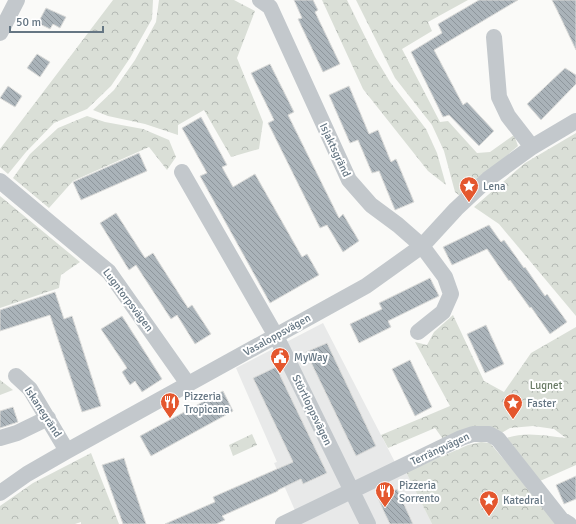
<svg xmlns="http://www.w3.org/2000/svg" width="576" height="524" font-family="Signika,sans-serif">
  <style>
    .built { fill: #e8e9e9 }
    .forest { fill: url(#forest-crowns) }
    .building { fill: url(#building-back-hatch); stroke: #dcdcda }
    .lines { fill: none; stroke-linecap: round; stroke-linejoin: round }
    .minor { stroke: #c3c8cc; stroke-width: 16 }
    .labels { text-anchor: middle; dominant-baseline: central; stroke-width: 4; stroke-linejoin: round; paint-order: stroke }
    .street-label { font-size: 11px; fill: #657683; stroke: #fff }
    .poi-label { font-size: 11px; fill: #657683; stroke: #fff; text-anchor: start }
    .park-label { font-size: 11px; fill: #687a64; stroke: #fff }
  </style>
  <defs>
    <pattern id="forest-crowns" width="20" height="18" patternUnits="userSpaceOnUse"><rect width="20" height="18" fill="#dadfd7"/><path d="M2 6a3 3 0 1 1 6 0M12 15a3 3 0 1 1 6 0" fill="none" stroke="#b4b9b4"/></pattern>
    <pattern id="building-back-hatch" width="6" height="6" patternUnits="userSpaceOnUse"><rect width="6" height="6" fill="#aab3b9"/><path d="M-1 5l2 2M0 0l6 6M5-1l2 2" fill="none" stroke="#8e969c"/></pattern>
  </defs>
  <rect width="100%" height="100%" fill="#fafaf8"/>
  <path class="built" d="M323,323l75,145 8,4 26,52h-131l-27,-61 3,-1 -41,-94z"/>
  <path class="forest" d="M113,0h40l-1,19 -22,39 -19,28 -24,23 -33,14 -28,29 -18,22 -8,-7v-18z
    M159,0h75l21,11 -18,47 26,64 -4,27 -28,8 -27,-47 -26,15v10l-33,-11 -37,-8 -15,-6 21,-20 21,-30 21,-38z
    M322,0h25l28,57 15,25 36,47 11,24 9,32 -18,-14 -65,-82z
    M356,0h112l-40,22 4,9 -30,18 38,73 8,-1 29,32 13,-1 24,-17 4,11 -58,50 -5,-4 -11,-41 -12,-26 -37,-47z
    M87,116l18,6 38,7 26,11 7,17 -9,13 -18,-23 -76,34 -24,27 -36,-30 17,-24 28,-26z
    M576,133v183l-77,-92 -25,-17 51,-44z
    M0,196l80,66 -19,13 -2,13 -59,20z
    M453,315l31,66 20,11 27,-39 45,-26v138l-36,16 -33,-43c18,-7 40,-2 59,0l-12,-9 -21,-3 -23,2 -12,7 -55,4 -8,-11 -47,20 -7,-13 69,-29 -35,-64 12,3 7,-13z
    M0,380l13,10 -13,5z
    M252,434l5,11 -24,11 -4,-11z
    M481,442l9,1 68,81h-126l-26,-52 62,-27z
    M91,453l28,71h-38v-2l-6,2h-75v-18l33,-23z"/>
  <path class="building" d="M294,0h19l5,10 -3,2 25,52 -17,8 -25,-53 4,-1z
    M479,0h39l-84,50 29,55 4,-3 27,29 -15,15 -30,-31 -6,2 -32,-65 31,-19 -4,-9z
    M552,0h24v50l-19,-40z
    M46,8l20,9 -6,11 -7,-4 -3,5 -12,-6z
    M37,54l13,8 -10,15 -13,-9z
    M270,64l24,48 -6,3 51,103 4,-4 16,27 -16,11 -16,-27 -7,3 -52,-105 6,-3 -23,-47z
    M565,68l11,7v9l-35,36 -14,-16z
    M8,86l14,10 -7,11 -15,-9z
    M349,86l20,48 9,-4 13,32 5,-3 18,43 -19,8 -16,-39 -7,2 -14,-33 -8,3 -21,-48z
    M201,117l26,48 -5,2 11,20 22,-13 47,83 5,-3 12,21 -49,28 -70,-127 7,-3 -25,-45z
    M139,153l8,18 -66,29 -8,-18z
    M116,213l29,45 8,-5 35,55 4,-3 19,29 -16,10 -18,-29 -6,4 -35,-54 -7,5 -29,-47z
    M489,225l12,17 3,-2 20,28 1,-1 20,29 2,-2 20,28 -17,12 -19,-27 -1,1 -20,-28 -1,1 -22,-32 -35,16 -9,-18z
    M430,278l9,18 -51,25 3,6 -32,16 -9,-19 32,-15 -3,-6z
    M55,292l9,27 8,-3 29,90 -19,6 -32,-97 -50,16v-21z
    M122,316l40,63 -20,13 -7,-11 -5,4 -8,-13 5,-4 -26,-39z
    M486,325l18,39 -19,9 -18,-39z
    M327,343l49,103 -20,10 -50,-104z
    M410,360l22,47 -17,9 -23,-47z
    M276,367l51,106 -24,11 -2,-5 -23,11v1l-56,25 3,4 -9,4h-51l50,-22 -2,-5 80,-35 -40,-84z
    M223,391l10,20 -82,45 -11,-20z
    M13,407l5,15 -18,6v-17z
    M124,458l4,13 18,53h-23l-21,-59z
    M576,476v23l-12,5 -8,-19z
    M397,489l16,35h-23l-5,-10 -7,-16z"/>
  <g class="lines">
    <path class="minor" d="M260,0l10,7 79,173 22,25 27,20 24,21 23,31 6,17 -8,18 -25,20
      M0,33l17,-33
      M494,37l5,60 9,19 24,31
      M182,172l94,164 92,188
      M0,181l109,91 79,112
      M16,376l14,13 37,62
      M0,438l17,-5 31,-15
      M0,493l27,-19 40,-23 299,-165 56,-40 34,-37 32,-30 44,-32 44,-26
      M283,524l178,-86 12,-4h16l9,5 63,80 8,5"/>
  </g>
  <defs>
    <symbol id="sight-pin" viewBox="-11 -11 22 30"><path d="M0 17L-7.5 6A9.5 9.5 0 1 1 7.5 6Z" fill="#e4572e" stroke="#fff"/><path d="M0-6L1.8-2.2L6-1.7L2.9 1.2L3.7 5.4L0 3.3L-3.7 5.4L-2.9 1.2L-6-1.7L-1.8-2.2Z" fill="#fff"/></symbol>
    <symbol id="civic-pin" viewBox="-11 -11 22 30"><path d="M0 17L-7.5 6A9.5 9.5 0 1 1 7.5 6Z" fill="#e4572e" stroke="#fff"/><path d="M-.6-6.5H3V-4.5H.6V-3L4-1V1h2V6H-6V1h2V-1L-.6-3ZM-1.2 2.5V6h2.4V2.5Z" fill="#fff"/></symbol>
    <symbol id="restaurant-pin" viewBox="-11 -11 22 30"><path d="M0 17L-7.5 6A9.5 9.5 0 1 1 7.5 6Z" fill="#e4572e" stroke="#fff"/><path d="M-5-6h1v4h1v-4h1v4h1v-4h1v5L-1.5 .5V6h-2V.5L-5-1ZM5-6V6H3V1.5H1.5Q1.5-4 5-6Z" fill="#fff"/></symbol>
  </defs>
  <g fill-rule="evenodd">
    <use href="#sight-pin" x="458" y="175" width="22" height="30"/>
    <use href="#civic-pin" x="269" y="346" width="22" height="30"/>
    <use href="#restaurant-pin" x="159" y="391" width="22" height="30"/>
    <use href="#sight-pin" x="502" y="392" width="22" height="30"/>
    <use href="#restaurant-pin" x="374" y="480" width="22" height="30"/>
    <use href="#sight-pin" x="478" y="489" width="22" height="30"/>
  </g>
  <g class="labels">
    <g class="street-label">
      <text transform="translate(335 150) rotate(65)">Isjaktsgränd</text>
      <text transform="translate(128 300) rotate(53)">Lugntorpsvägen</text>
      <text transform="translate(277 335) rotate(-29)">Vasaloppsvägen</text>
      <text transform="translate(312 410) rotate(64)">Störtloppsvägen</text>
      <text transform="translate(43 412) rotate(57)">Iskanegränd</text>
      <text transform="translate(440 449) rotate(-25)">Terrängvägen</text>
    </g>
    <g class="poi-label">
      <text x="483" y="186">Lena</text>
      <text x="294" y="357">MyWay</text>
      <text x="184" y="396">Pizzeria<tspan x="184" dy="13">Tropicana</tspan></text>
      <text x="527" y="403">Faster</text>
      <text x="399" y="485">Pizzeria<tspan x="399" dy="13">Sorrento</tspan></text>
      <text x="503" y="500">Katedral</text>
    </g>
    <g class="park-label">
      <text x="546" y="385">Lugnet</text>
    </g>
  </g>
  <path d="M10 26v6h93v-6" fill="none" stroke="#657683" stroke-width="2"/>
  <text x="16" y="26" font-size="12" fill="#657683" stroke="#ffffff" stroke-width="3" paint-order="stroke">50 m</text>
</svg>
